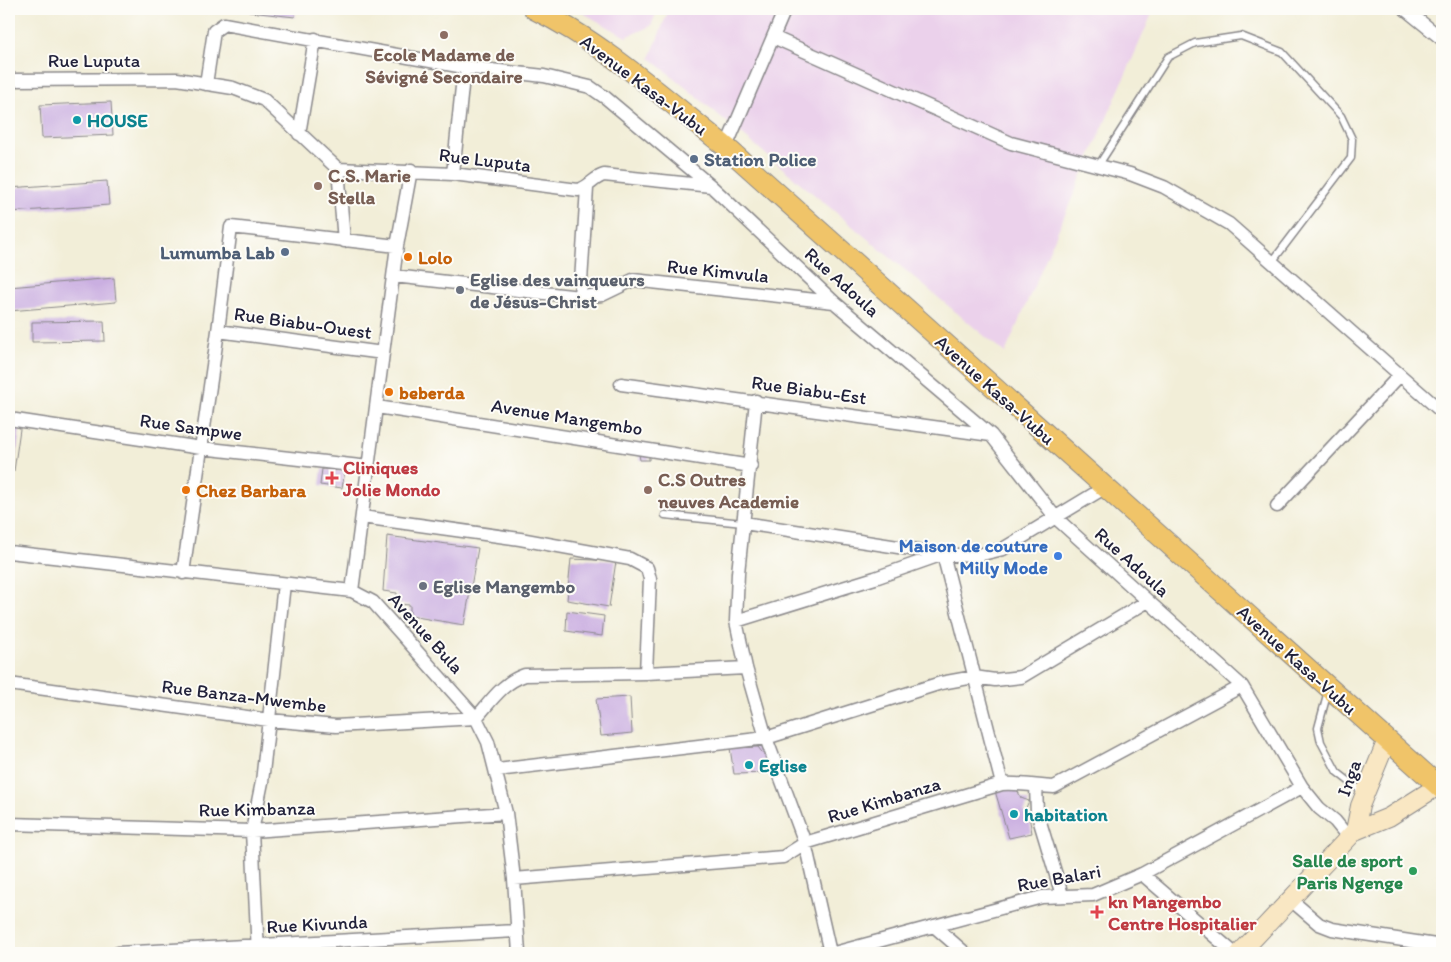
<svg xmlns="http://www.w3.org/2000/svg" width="1451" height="962" font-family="Itim,sans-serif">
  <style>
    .built { fill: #ebd1eb }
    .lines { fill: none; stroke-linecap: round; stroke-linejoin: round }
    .stream { stroke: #55c3ca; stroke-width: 4.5 }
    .building { fill: #caafe1 }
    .lane-casing { stroke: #8a888a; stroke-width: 9 }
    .street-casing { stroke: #8a888a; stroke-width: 15 }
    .secondary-casing { stroke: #8a888a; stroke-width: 20 }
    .primary-casing { stroke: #8a888a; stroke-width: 22 }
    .lane { stroke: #fff; stroke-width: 6 }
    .street { stroke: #fff; stroke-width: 12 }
    .secondary { stroke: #f9e7c3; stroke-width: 18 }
    .primary { stroke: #f0c469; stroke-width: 20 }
    .education-dot { fill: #8d6e63; stroke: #fdfcf7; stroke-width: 2 }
    .culture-dot { fill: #0f9aa8; stroke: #fdfcf7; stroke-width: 2 }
    .service-dot { fill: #5c6f8a; stroke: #fdfcf7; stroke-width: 2 }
    .food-dot { fill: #e8710a; stroke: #fdfcf7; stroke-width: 2 }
    .worship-dot { fill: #6b7280; stroke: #fdfcf7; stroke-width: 2 }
    .health-dot { fill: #e0444e; stroke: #fdfcf7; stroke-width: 2 }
    .shop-dot { fill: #3f7fe0; stroke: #fdfcf7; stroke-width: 2 }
    .leisure-dot { fill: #2e9e5b; stroke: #fdfcf7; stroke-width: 2 }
    .labels { text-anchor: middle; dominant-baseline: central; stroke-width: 4; stroke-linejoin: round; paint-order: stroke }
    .education-label { font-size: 19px; font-weight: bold; fill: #785e54; stroke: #fdfcf7; text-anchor: start }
    .street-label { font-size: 19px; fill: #22223b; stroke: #fdfcf7 }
    .culture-label { font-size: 19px; font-weight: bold; fill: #0d838f; stroke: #fdfcf7; text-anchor: start }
    .service-label { font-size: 19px; font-weight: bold; fill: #4e5e75; stroke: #fdfcf7; text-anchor: start }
    .food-label { font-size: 19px; font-weight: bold; fill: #c56008; stroke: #fdfcf7; text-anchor: start }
    .worship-label { font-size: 19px; font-weight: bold; fill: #5b616d; stroke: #fdfcf7; text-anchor: start }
    .health-label { font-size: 19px; font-weight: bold; fill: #be3a42; stroke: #fdfcf7; text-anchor: start }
    .shop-label { font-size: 19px; font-weight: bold; fill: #366cbe; stroke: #fdfcf7; text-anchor: end }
    .leisure-label { font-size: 19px; font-weight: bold; fill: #27864d; stroke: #fdfcf7; text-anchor: end }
  </style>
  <rect width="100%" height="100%" fill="#fdfcf7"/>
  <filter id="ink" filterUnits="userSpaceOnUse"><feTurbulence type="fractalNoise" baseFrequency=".02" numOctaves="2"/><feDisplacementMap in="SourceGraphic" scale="10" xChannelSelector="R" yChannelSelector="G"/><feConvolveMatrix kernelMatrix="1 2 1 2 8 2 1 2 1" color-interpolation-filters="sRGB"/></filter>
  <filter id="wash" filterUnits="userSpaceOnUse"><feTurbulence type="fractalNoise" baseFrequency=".0096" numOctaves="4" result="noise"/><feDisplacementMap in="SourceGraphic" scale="20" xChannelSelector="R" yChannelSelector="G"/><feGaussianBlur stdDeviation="1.12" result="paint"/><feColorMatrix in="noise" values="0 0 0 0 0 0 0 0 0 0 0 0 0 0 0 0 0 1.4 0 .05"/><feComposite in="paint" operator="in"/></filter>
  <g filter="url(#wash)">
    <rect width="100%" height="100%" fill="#f2eed8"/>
    <path class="built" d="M576,9h82l-7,17 -25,11z
      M669,9h485l-149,344 -355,-295z"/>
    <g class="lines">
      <path class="stream" d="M1395,9l9,6"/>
    </g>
    <g id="blocks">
      <path class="building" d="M250,9h46l-1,8 -45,-5z
        M111,102l2,33 -71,3 -2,-33z
        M107,181l2,24 -100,7v-24z
        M114,278l2,24 -107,9v-24z
        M104,321l1,20 -73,1v-20z
        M9,421l12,1 -7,49h-5z
        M639,454h10v6h-9z
        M322,469l23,2 -3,17 -22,-3z
        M387,536l91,12 -14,77 -54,-9v-11l-14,-1 1,-11 -14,-2z
        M571,559l45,2 -7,46 -42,-7z
        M567,611l37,5 -2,20 -36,-5z
        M630,697l2,36 -31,3 -5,-37z
        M758,747l7,9 2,17 -33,1 -4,-26z
        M1015,785l6,13 8,3 -5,11 5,4 3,17 -23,5 -14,-47z"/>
    </g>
  </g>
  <g filter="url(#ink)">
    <use href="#blocks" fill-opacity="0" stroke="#8a888a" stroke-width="1"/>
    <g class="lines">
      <defs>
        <path id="lane" d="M1098,166l70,-109 27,-14 46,-7 41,16 59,64 11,23 -1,19 -79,104
          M665,515l78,8
          M1328,691l-10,37 3,14 16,30 27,21"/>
        <path id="street" d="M1405,9l37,30
          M773,37l238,106 119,31 34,13 65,37 213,188
          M9,80l168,-1 56,9 31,12 74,69 115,5 125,16c12,-3 15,-12 26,-15l107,11
          M206,84l8,-53 10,-7 240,43 80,9 46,11 16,11 105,88 123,116 157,133 65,83 186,168 60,101 17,21 16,13 13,16
          M299,134l16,-95
          M726,147l59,-138
          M338,169l6,72
          M453,174l11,-107
          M394,276l186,21 22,-2 31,-15 201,22
          M580,297l7,-109
          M218,331l165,22
          M621,384l370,51
          M756,401l-18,172 -2,48 10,47 20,70 39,105 25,110
          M377,407l374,59
          M9,419l192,29 168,19
          M1277,506l123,-131
          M362,517l158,22 110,20 17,9 3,11 -4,94
          M744,523l199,31 59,230
          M9,552l343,39 21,11 103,116 12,24 18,71 8,66 5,74
          M183,573l35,-242 13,-104 166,19
          M352,591l45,-345 14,-76
          M736,621l139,-43 68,-24 31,2 29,-7 101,-61
          M9,684l260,36 67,6 140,-8c15,-17 27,-36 49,-43l121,-2 100,-5
          M497,770l269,-32 175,-55 33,-6 21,3 26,-3 127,-76
          M1036,786l1,26 25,83
          M9,824l243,7 254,-18
          M1142,874l92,79
          M514,879l269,-22 22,-14 197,-59c18,-1 34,2 52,3l188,-101
          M1291,900l28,24 13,5 110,17
          M934,926l31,27
          M118,953l399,-22
          M258,953l-6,-122 10,-49 22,-198
          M834,953l208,-56 51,-2 49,-21 160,-87"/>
        <path id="secondary" d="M1355,831l5,-25 27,-66
          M1240,953l115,-122 34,-14 49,-31"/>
        <path id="primary" d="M534,9c70,34 131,90 192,138l716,642"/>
      </defs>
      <use href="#lane" class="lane-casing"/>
      <use href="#street" class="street-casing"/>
      <use href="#secondary" class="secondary-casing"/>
      <use href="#primary" class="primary-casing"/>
      <use href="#lane" class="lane"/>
      <use href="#street" class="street"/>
      <use href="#secondary" class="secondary"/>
      <use href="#primary" class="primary"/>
    </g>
  </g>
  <g class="education-dot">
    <circle cx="444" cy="35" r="5"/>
    <circle cx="318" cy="186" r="5"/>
    <circle cx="648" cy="490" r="5"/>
  </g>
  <g class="culture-dot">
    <circle cx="77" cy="120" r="5"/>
    <circle cx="749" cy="765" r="5"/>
    <circle cx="1014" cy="814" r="5"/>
  </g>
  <g class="service-dot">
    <circle cx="694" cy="159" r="5"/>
    <circle cx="285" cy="252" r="5"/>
  </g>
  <g class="food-dot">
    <circle cx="408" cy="257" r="5"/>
    <circle cx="389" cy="392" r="5"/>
    <circle cx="186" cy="490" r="5"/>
  </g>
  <g class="worship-dot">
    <circle cx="460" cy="290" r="5"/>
    <circle cx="423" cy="586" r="5"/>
  </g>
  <g class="health-dot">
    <path d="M329.5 470.5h5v5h5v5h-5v5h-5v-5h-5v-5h5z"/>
    <path d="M1094.5 904.5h5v5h5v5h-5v5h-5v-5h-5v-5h5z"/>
  </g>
  <circle class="shop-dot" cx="1058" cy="556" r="5"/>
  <circle class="leisure-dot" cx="1413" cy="871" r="5"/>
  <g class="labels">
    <g class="education-label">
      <text x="444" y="54" text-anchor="middle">Ecole Madame de<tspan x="444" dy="22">Sévigné Secondaire</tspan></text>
      <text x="328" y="175">C.S. Marie<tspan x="328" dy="22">Stella</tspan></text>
      <text x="658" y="479">C.S Outres<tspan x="658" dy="22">neuves Academie</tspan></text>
    </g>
    <g class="street-label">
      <text x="94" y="60">Rue Luputa</text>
      <text transform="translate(644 85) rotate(37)">Avenue Kasa-Vubu</text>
      <text transform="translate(485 160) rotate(7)">Rue Luputa</text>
      <text transform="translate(718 271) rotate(6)">Rue Kimvula</text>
      <text transform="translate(842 282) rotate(42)">Rue Adoula</text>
      <text transform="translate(303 323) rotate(8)">Rue Biabu-Ouest</text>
      <text transform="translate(809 390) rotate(8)">Rue Biabu-Est</text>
      <text transform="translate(995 390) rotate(42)">Avenue Kasa-Vubu</text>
      <text transform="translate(567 417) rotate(9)">Avenue Mangembo</text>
      <text transform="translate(191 427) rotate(8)">Rue Sampwe</text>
      <text transform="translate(1132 562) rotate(42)">Rue Adoula</text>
      <text transform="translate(426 633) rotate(48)">Avenue Bula</text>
      <text transform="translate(1297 660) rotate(42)">Avenue Kasa-Vubu</text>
      <text transform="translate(244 696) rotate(7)">Rue Banza-Mwembe</text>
      <text transform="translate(1349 778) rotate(-70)">Inga</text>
      <text transform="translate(884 800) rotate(-17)">Rue Kimbanza</text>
      <text transform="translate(257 809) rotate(-1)">Rue Kimbanza</text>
      <text transform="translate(1059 878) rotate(-10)">Rue Balari</text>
      <text transform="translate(317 924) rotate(-3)">Rue Kivunda</text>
    </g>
    <g class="culture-label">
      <text x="87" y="120">HOUSE</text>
      <text x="759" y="765">Eglise</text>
      <text x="1024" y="814">habitation</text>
    </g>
    <g class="service-label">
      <text x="704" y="159">Station Police</text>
      <text x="275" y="252" text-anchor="end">Lumumba Lab</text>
    </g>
    <g class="food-label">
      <text x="418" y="257">Lolo</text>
      <text x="399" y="392">beberda</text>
      <text x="196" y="490">Chez Barbara</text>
    </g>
    <g class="worship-label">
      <text x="470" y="279">Eglise des vainqueurs<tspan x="470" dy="22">de Jésus-Christ</tspan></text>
      <text x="433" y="586">Eglise Mangembo</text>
    </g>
    <g class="health-label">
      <text x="343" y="467">Cliniques<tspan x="343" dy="22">Jolie Mondo</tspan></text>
      <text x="1108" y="901">kn Mangembo<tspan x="1108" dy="22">Centre Hospitalier</tspan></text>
    </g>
    <g class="shop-label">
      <text x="1048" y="545">Maison de couture<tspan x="1048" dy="22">Milly Mode</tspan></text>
    </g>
    <g class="leisure-label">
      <text x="1403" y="860">Salle de sport<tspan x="1403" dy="22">Paris Ngenge</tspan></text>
    </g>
  </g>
  <rect width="1451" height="962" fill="none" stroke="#fdfcf7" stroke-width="30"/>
</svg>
